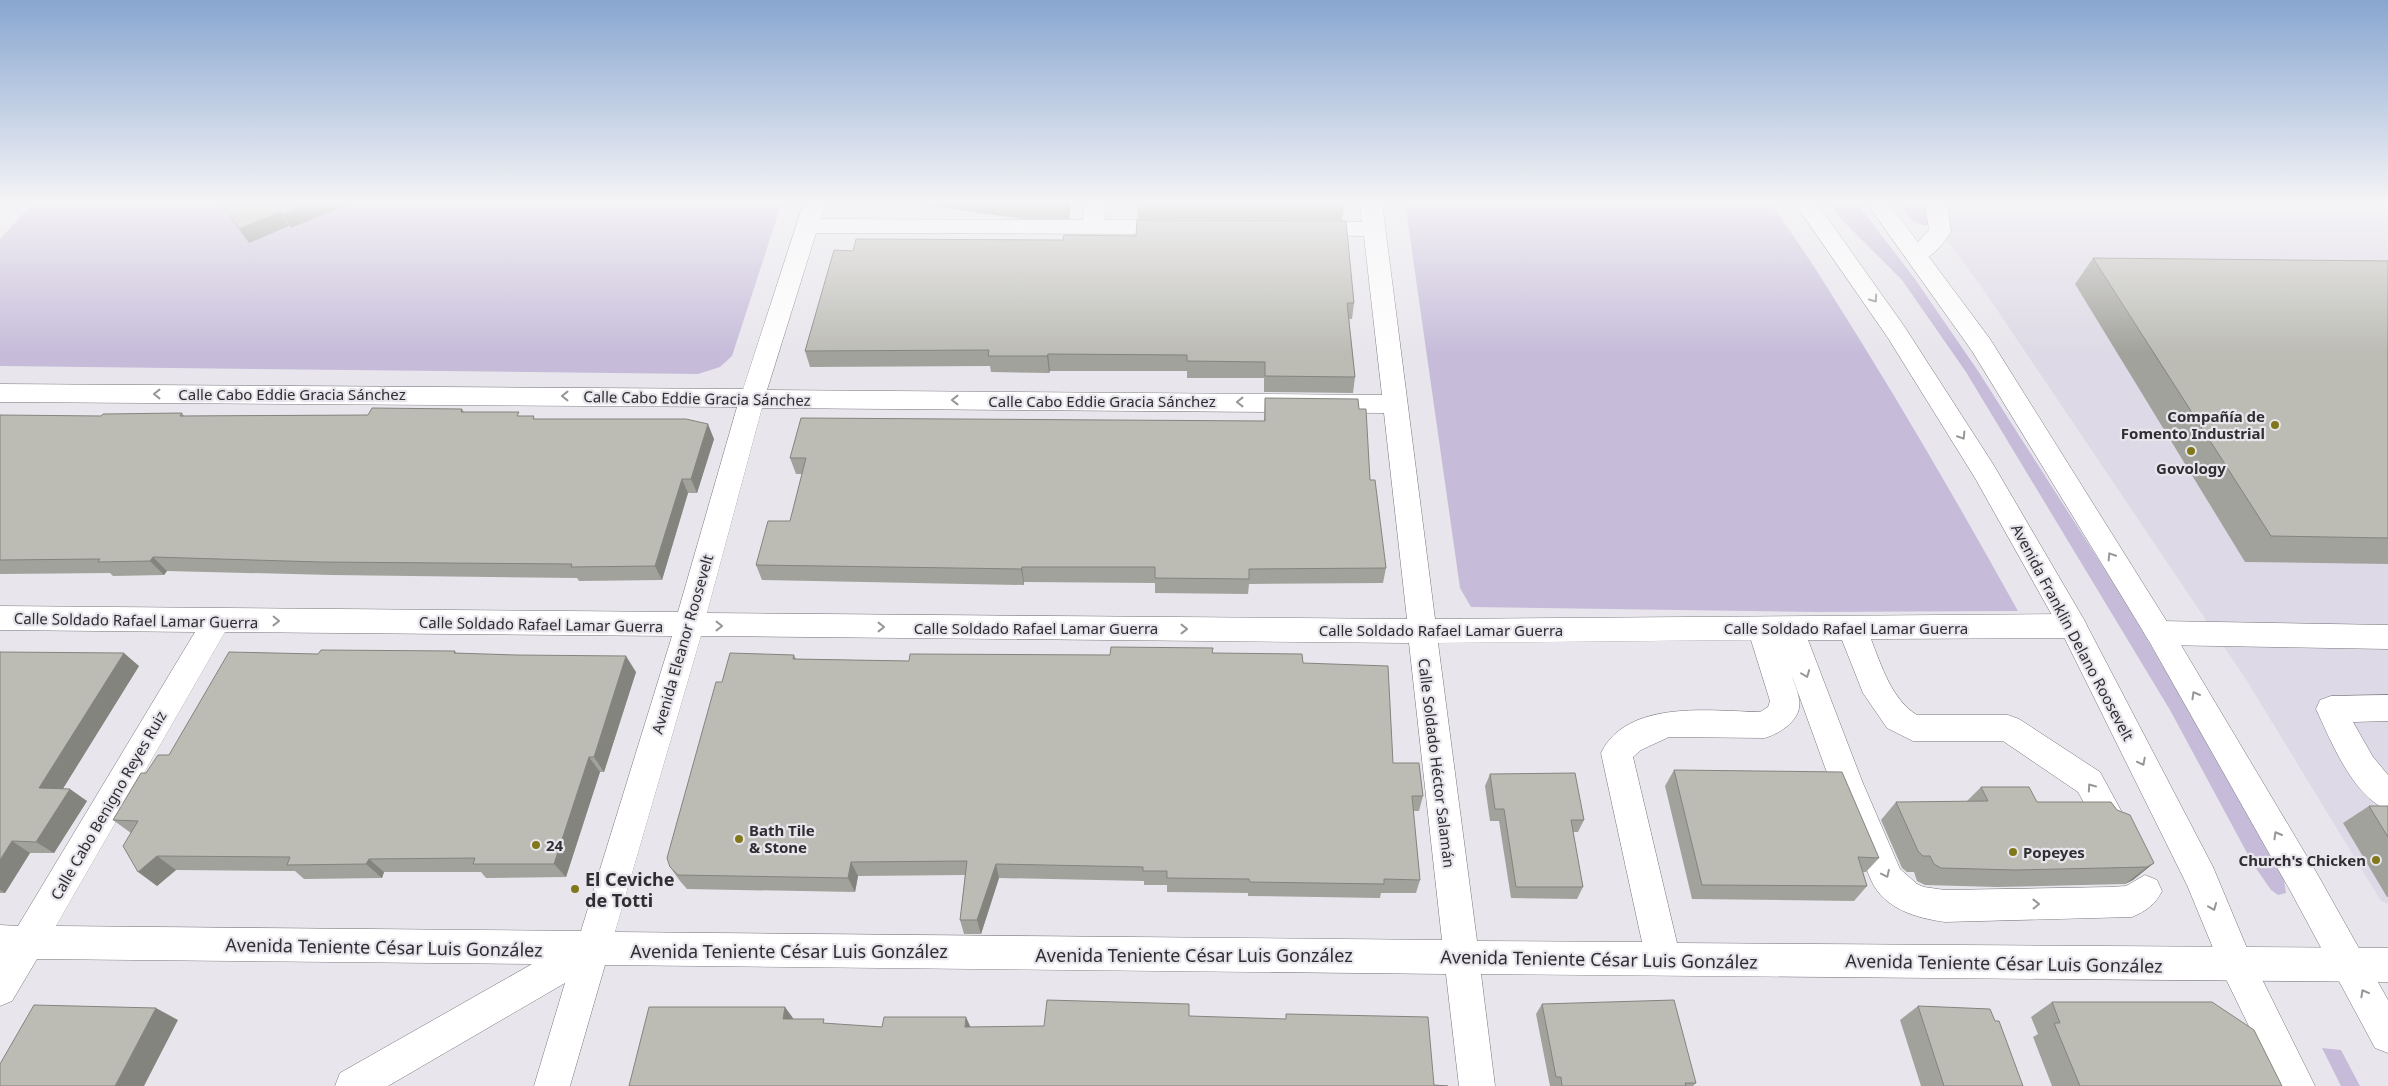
<svg xmlns="http://www.w3.org/2000/svg" width="2388" height="1086" font-family="'Noto Sans',sans-serif">
  <style>
    .built { fill: #ddd9e6 }
    .green { fill: #c6bcda }
    .lines { fill: none; stroke-linecap: round; stroke-linejoin: round }
    .minor-casing { stroke: #78767c; stroke-width: 1 }
    .major-casing { stroke: #78767c; stroke-width: 1 }
    .minor { fill: #fff; fill-rule: evenodd }
    .major { fill: #fff; fill-rule: evenodd }
    .wall { fill: #a2a29c }
    .shaded-wall { fill: #84847f }
    .building { fill: #bcbcb5; stroke: #84847f }
    .oneway { stroke: #979698 }
    .poi-dot { fill: #81771b; stroke: #e8e6ec; stroke-width: 2 }
    .labels { text-anchor: middle; dominant-baseline: central; stroke-width: 4.5; stroke-linejoin: round; paint-order: stroke }
    .street-label { font-size: 15px; fill: #2f2e31; stroke: #e8e6ec }
    .poi-label { font-size: 15px; font-weight: bold; fill: #2f2e31; stroke: #e8e6ec; text-anchor: start }
    .near-poi-label { font-size: 18px; font-weight: bold; fill: #2f2e31; stroke: #e8e6ec; text-anchor: start }
    .near-street-label { font-size: 18px; fill: #2f2e31; stroke: #e8e6ec }
  </style>
  <rect width="100%" height="100%" fill="#e8e6ec"/>
  <path class="built" d="M1918,202h470v702l-7,-3 -134,-220 -266,-395z"/>
  <path class="green" d="M34,202h748l-50,154 -12,11 -22,7 -698,-8v-127z
    M1405,202h365c18,27 38,54 55,82 68,107 132,217 193,327l-201,1 -346,-5 -11,-19z
    M1828,202h28l59,77 63,92 145,227 65,111 96,171 2,13 -8,2 -7,-5 -18,-26 -83,-154 -204,-338 -64,-92 -59,-59z
    M1898,202h20l8,9 2,14c-15,2 -22,-13 -30,-23z
    M2322,1048l19,2 19,36h-19z"/>
  <g class="lines">
    <defs>
      <path id="minor" d="M804,202h22l-5,17 262,1 1,-18h22l-1,18h69l8,2 3,5 -3,5 -8,2 -358,-1 -49,157 615,5 -18,-159 -55,-1 -8,-2 -3,-5 3,-5 8,-2 53,1 -2,-20h22l53,417 638,-5 10,4 4,8 -4,8 -10,4 -202,1c10,26 21,61 46,76h91l11,4 81,53 24,44 -5,10 -11,5 -11,-5 -19,-34 -75,-51h-90l-26,-13 -24,-35 -21,-53h-34l54,141 38,88 17,15 7,3 21,3 165,-3 16,-1 19,-11 12,5 5,11c-7,14 -16,20 -30,26l-187,5c-29,-4 -61,-13 -74,-42l-41,-99 -38,-105c2,7 6,15 7,23 4,20 -18,34 -34,39l-96,-1 -28,13 -8,7 44,186 711,5v34l-907,-8 14,112h-36l-13,-112 -841,-9 -35,121h-36l31,-103 -177,103h-53l5,-13 192,-109 -495,-5 -25,42 -12,5v-81l18,1 177,-294 -195,-2v-24l678,6 59,-205 -737,-5v-18l743,5zM762,408l622,5 23,206 -700,-6zM225,632l447,4 -91,295 -525,-5zM701,636l708,7 33,297 -827,-8zM1751,640l19,61 -2,6 -8,5c-49,-1 -133,-13 -159,41l41,189 -165,-1 -39,-298z
        M1925,202h22l4,30c-9,14 -25,34 -43,29l-3,-5 24,-26z
        M2159,621l229,4v24l-229,-4 -10,-4 -5,-8 5,-8z
        M2388,695v26l-35,1 20,35 15,18v35c-35,-13 -57,-69 -72,-101l4,-9 11,-4z"/>
      <path id="major" d="M1794,202h22l88,124 89,138 90,154 130,249 36,86 66,133h-37l-53,-109 -38,-92 -125,-252 -87,-155 -87,-140z
        M1866,202h22l102,137 179,286 146,245 73,130v53l-13,-5 -84,-156 -142,-251 -177,-290z"/>
    </defs>
    <use href="#minor" class="minor-casing"/>
    <use href="#major" class="major-casing"/>
    <use href="#minor" class="minor"/>
    <use href="#major" class="major"/>
  </g>
  <path class="wall" d="M900,202h170l-1,17h-45z
    M1137,202l207,4 -2,14 -204,-1z
    M1063,240l291,63 -2,16h-3l6,58 -2,16 -89,-1v-14h-77v-7h-137l-1,2 -58,-1 -1,-6 -180,1 -5,-16 48,-100z
    M2093,258l295,3v303l-143,-2 -170,-278z
    M1265,398l94,11 11,71 16,88 -3,15 -134,1 -1,10 -93,-1v-10l-131,-1v3l-262,-5 -6,-15 34,-44 12,-47h-6l-6,-16 474,-37z
    M462,409l2,3 57,4 15,3 178,20 -17,54h-9l-26,87 -83,1 -2,-3 -246,-3 -164,-4 -3,4 -51,1 -3,-3 -110,1v-158h101l81,-3 2,3 184,-1z
    M455,651l1,2 180,19 -32,100h-4l-34,105 -80,1 -5,-6h-97l-2,6 -78,1 -9,-8 -119,-1 -19,16 -26,-53 -18,-13 33,-47 23,-18 149,-101z
    M0,652l139,14 -76,122 24,13 -33,52h-24l-25,40h-5z
    M1213,653l90,10 120,133 -4,15h-6l7,69 -4,13h-35l-1,5 -132,-2v-3l-81,-1v-7h-23v-4l-145,-3 -18,56h-17l-4,-14 5,-45 -107,1 -3,16 -168,-3 -7,-8 -10,-14 52,-185 72,-27 2,4 113,2z
    M1674,770l205,88 -13,14h-3l4,14 -13,15 -162,-2 -27,-113z
    M1490,774l94,46 -6,12h-5l10,55 -6,12 -66,-1 -12,-77h-9l-5,-35z
    M1981,787l56,15 80,8 37,53 -21,17 -8,4 -128,3 -72,-2 -8,-4 -3,-9h-7l-5,-4 -21,-48 15,-18h70z
    M2369,806h19v91h-1l-44,-74z
    M2052,1002l230,84h-230l-19,-49 5,-3 -7,-17z
    M1542,1004l154,79 -3,3h-143l-14,-72z
    M1918,1006l77,15 28,65h-102l-21,-66z"/>
  <path class="shaded-wall" d="M314,202h34l2,2 -59,24 -9,-13z
    M1068,202h2l-1,17 -1,-13z
    M280,212l9,14 -40,17 -10,-14z
    M1048,354l2,17 -1,2 -2,-17z
    M708,424l6,15 -17,54 -6,-14z
    M682,479l6,14 -26,87 -7,-14z
    M153,557l14,14 -3,4 -14,-14z
    M1022,567l2,15v3l-3,-16z
    M124,653l15,13 -83,134 -17,-12z
    M626,656l10,16 -32,100 -10,-15z
    M589,757l11,15 -34,105 -12,-13z
    M70,789l17,12 -33,52 -18,-11z
    M12,841l18,12 -25,40 -5,-3v-30z
    M157,856l19,14 -19,16 -19,-14z
    M369,859l15,13 -2,6 -16,-14z
    M851,862l7,14 -3,16 -7,-14z
    M2154,863l-21,17 -8,4 22,-17z
    M996,864l3,14 -18,56 -4,-14z
    M785,1007l8,11 -2,13 -8,-12z
    M156,1008l22,12 -34,66h-29z
    M966,1017l5,11 -6,-1z"/>
  <path class="building" d="M220,202h94l-32,13 -2,-3 -41,17z
    M998,202h70v4l-46,-1z
    M1137,202h207v4l-207,-1z
    M1137,220l209,1 8,82h-7l8,74 -90,-1v-14l-78,-1v-6l-139,-1 -1,2h-59l1,-6 -184,1 29,-101 19,1 3,-12 207,1 1,-5 72,1z
    M2093,258l295,3v277l-117,-2z
    M1265,398l93,1 1,10h7l4,71h5l11,88 -137,1v10l-94,-1v-11h-133l-1,2 -265,-4 12,-44h22l16,-63h-16l11,-40 464,3z
    M372,408l90,1 -1,3h58l-2,4h17l-1,3h153l22,5 -17,55h-9l-27,87 -84,1 1,-3 -252,-2 -167,-5 -3,4 -52,1 2,-3 -100,1v-145l101,1 2,-2 79,-1 -2,3 188,-1z
    M1111,647l102,1 -1,5 90,1 1,9 85,3 5,97h26l4,33h-11l8,84 -36,-1v5l-134,-2 -1,-3 -82,-1v-7h-24v-4l-147,-3 -19,56h-17l7,-59 -116,1 -3,16 -170,-3 -8,-8 -3,-9 49,-176h6l8,-29 64,2 -1,4 116,2 1,-7 200,1z
    M321,650l134,1 -1,2 62,2 110,1 -32,101h-5l-35,107h-81l2,-6 -106,1 -3,5 -79,1 3,-8 -133,-1 -19,16 -15,-26 15,-25 -25,-1 28,-47h5l12,-18h11l60,-103 89,2z
    M0,652l124,1 -85,135 31,1 -34,53 -24,-1 -12,19z
    M1674,770l168,2 37,86 -21,-1 9,29 -165,-1z
    M1575,773l9,47h-13l12,67h-67l-12,-78h-9l-5,-35z
    M1981,787h48l8,15h74l6,8 13,5 24,48 -7,4 -131,3 -75,-2 -7,-4 -4,-8h-7l-5,-5 -22,-49 92,-1z
    M2369,806h19v31z
    M1047,1000l142,4v12l97,3v-5l142,3 6,68 14,1h-819l20,-79h136l-2,12h41l-1,4 59,4 2,-10h82l-1,10 79,-1z
    M1674,1000l22,83h-11l1,3h-124l-1,-9h-5l-14,-73z
    M2052,1002h160l42,28 28,56h-202l-26,-63h6z
    M34,1005l122,3 -41,78h-115v-22z
    M1918,1006l72,3 5,12h4l24,65h-79z"/>
  <defs><path id="oneway-chevron" d="M-2-3.5L2.5 0L-2 3.5" fill="none" stroke-width="1.6" stroke-linecap="round" stroke-linejoin="round" transform="scale(1.25)"/></defs>
  <g class="oneway">
    <use href="#oneway-chevron" transform="translate(1874 299) rotate(55)"/>
    <use href="#oneway-chevron" transform="translate(157 394) rotate(-180)"/>
    <use href="#oneway-chevron" transform="translate(565 396) rotate(-180)"/>
    <use href="#oneway-chevron" transform="translate(955 400) rotate(-180)"/>
    <use href="#oneway-chevron" transform="translate(1240 402) rotate(-180)"/>
    <use href="#oneway-chevron" transform="translate(1962 436) rotate(58)"/>
    <use href="#oneway-chevron" transform="translate(2111 556) rotate(-122)"/>
    <use href="#oneway-chevron" transform="translate(276 621) rotate(1)"/>
    <use href="#oneway-chevron" transform="translate(719 626)"/>
    <use href="#oneway-chevron" transform="translate(881 627)"/>
    <use href="#oneway-chevron" transform="translate(1184 629)"/>
    <use href="#oneway-chevron" transform="translate(1806 674) rotate(69)"/>
    <use href="#oneway-chevron" transform="translate(2195 695) rotate(-120)"/>
    <use href="#oneway-chevron" transform="translate(2142 762) rotate(63)"/>
    <use href="#oneway-chevron" transform="translate(2091 787) rotate(-125)"/>
    <use href="#oneway-chevron" transform="translate(2277 835) rotate(-120)"/>
    <use href="#oneway-chevron" transform="translate(1886 874) rotate(65)"/>
    <use href="#oneway-chevron" transform="translate(2036 904) rotate(-1)"/>
    <use href="#oneway-chevron" transform="translate(2213 907) rotate(68)"/>
    <use href="#oneway-chevron" transform="translate(2364 993) rotate(-119)"/>
  </g>
  <linearGradient id="sky" x2="0" y2="1"><stop stop-color="#88a6d0"/><stop offset="0.57" stop-color="#f5f4f6"/><stop offset="1" stop-color="#f5f4f6" stop-opacity="0"/></linearGradient>
  <rect width="2388" height="354" fill="url(#sky)"/>
  <g class="poi-dot">
    <circle cx="2275" cy="425" r="5"/>
    <circle cx="2191" cy="451" r="5"/>
    <circle cx="739" cy="839" r="5"/>
    <circle cx="536" cy="845" r="5"/>
    <circle cx="2013" cy="852" r="5"/>
    <circle cx="2376" cy="860" r="5"/>
    <circle cx="575" cy="889" r="5"/>
  </g>
  <g class="labels">
    <g class="street-label">
      <text x="292" y="394">Calle Cabo Eddie Gracia Sánchez</text>
      <text transform="translate(697 398) rotate(1)">Calle Cabo Eddie Gracia Sánchez</text>
      <text x="1102" y="401">Calle Cabo Eddie Gracia Sánchez</text>
      <text transform="translate(136 620) rotate(1)">Calle Soldado Rafael Lamar Guerra</text>
      <text transform="translate(541 624) rotate(1)">Calle Soldado Rafael Lamar Guerra</text>
      <text x="1036" y="628">Calle Soldado Rafael Lamar Guerra</text>
      <text x="1846" y="628">Calle Soldado Rafael Lamar Guerra</text>
      <text x="1441" y="630">Calle Soldado Rafael Lamar Guerra</text>
      <text transform="translate(2073 632) rotate(62)">Avenida Franklin Delano Roosevelt</text>
      <text transform="translate(682 644) rotate(-74)">Avenida Eleanor Roosevelt</text>
      <text transform="translate(1437 763) rotate(83)">Calle Soldado Héctor Salamán</text>
      <text transform="translate(108 805) rotate(-60)">Calle Cabo Benigno Reyes Ruiz</text>
    </g>
    <g class="poi-label">
      <text x="2265" y="416" text-anchor="end">Compañía de<tspan x="2265" dy="17">Fomento Industrial</tspan></text>
      <text x="2191" y="468" text-anchor="middle">Govology</text>
      <text x="749" y="830">Bath Tile<tspan x="749" dy="17">&amp; Stone</tspan></text>
      <text x="546" y="845">24</text>
      <text x="2023" y="852">Popeyes</text>
      <text x="2366" y="860" text-anchor="end">Church's Chicken</text>
    </g>
    <g class="near-poi-label">
      <text x="585" y="879">El Ceviche<tspan x="585" dy="21">de Totti</tspan></text>
    </g>
    <g class="near-street-label">
      <text transform="translate(384 947) rotate(1)">Avenida Teniente César Luis González</text>
      <text x="789" y="951">Avenida Teniente César Luis González</text>
      <text x="1194" y="955">Avenida Teniente César Luis González</text>
      <text transform="translate(1599 959) rotate(1)">Avenida Teniente César Luis González</text>
      <text transform="translate(2004 963) rotate(1)">Avenida Teniente César Luis González</text>
    </g>
  </g>
</svg>
